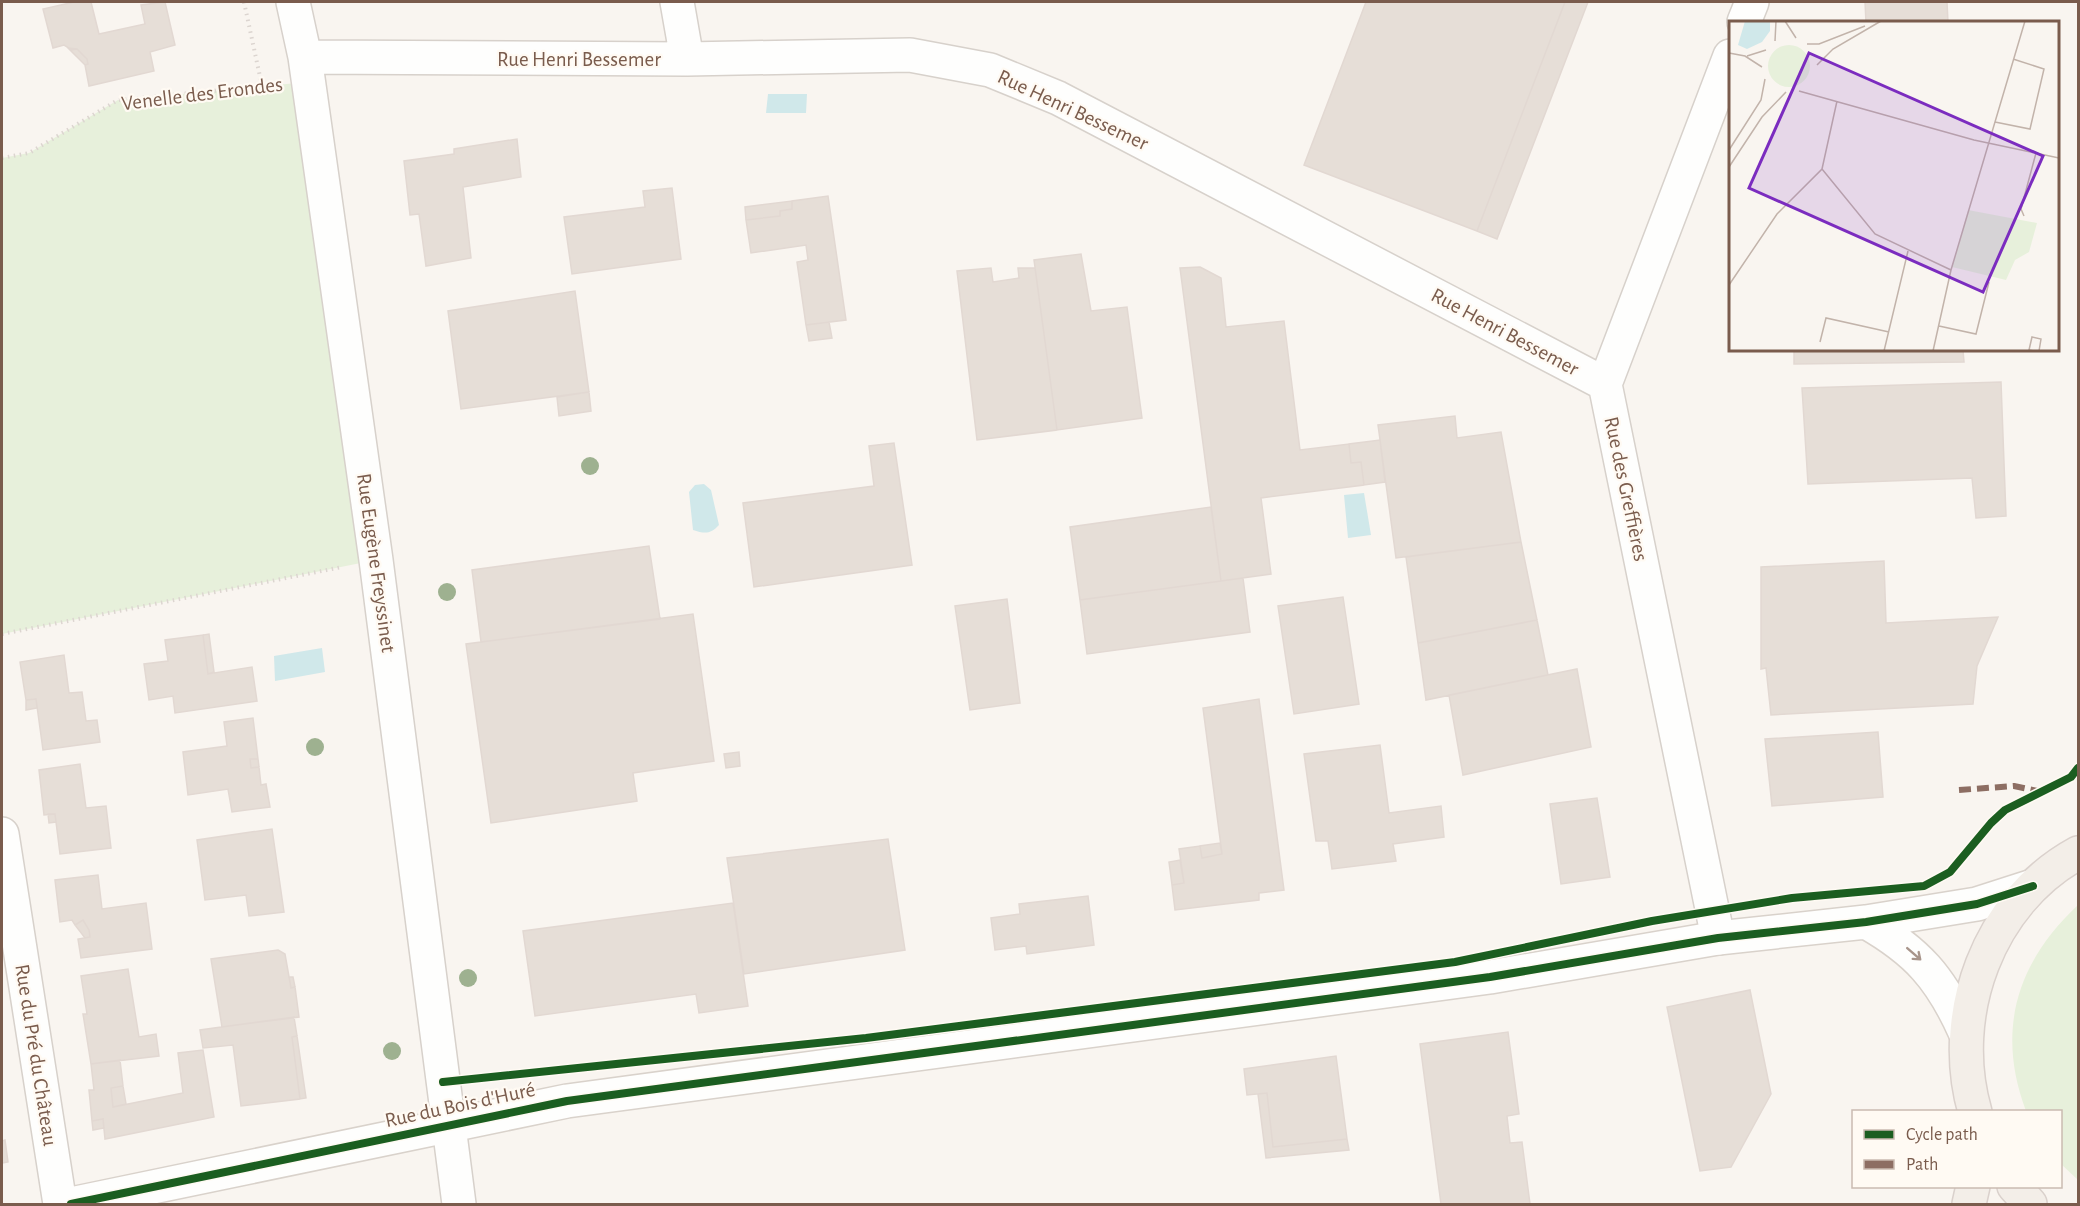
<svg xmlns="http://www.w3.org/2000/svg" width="2080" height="1206" font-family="'Alegreya Sans',sans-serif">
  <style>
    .green { fill: #e7f0db }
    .water { fill: #d0e8ea }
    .building { fill: #e6ded7; stroke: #e2d8d2; stroke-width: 1.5 }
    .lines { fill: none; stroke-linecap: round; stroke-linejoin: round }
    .street-casing { stroke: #d7d1cb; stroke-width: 36 }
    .secondary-casing { stroke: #d9d2cb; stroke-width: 36 }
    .primary-casing { stroke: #dad1cc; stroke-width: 36 }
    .path { stroke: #dcd5d0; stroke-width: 4; stroke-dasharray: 1.5 4.5; stroke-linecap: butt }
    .street { stroke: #fefefd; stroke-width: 33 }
    .secondary { stroke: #fefefd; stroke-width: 33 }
    .primary { stroke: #f3eee8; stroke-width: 33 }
    .quiet { stroke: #8d6e63; stroke-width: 6; stroke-dasharray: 12 6; stroke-linecap: butt }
    .cycleway-casing { stroke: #fffaf3; stroke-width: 11 }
    .cycleway { stroke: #1b5e20; stroke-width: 8 }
    .tree { fill: #9eb190 }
    .oneway { stroke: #a8958b }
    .labels { text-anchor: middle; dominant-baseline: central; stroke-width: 4.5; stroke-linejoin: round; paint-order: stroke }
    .street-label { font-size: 21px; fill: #7a5c4d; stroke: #fffaf3 }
    .inset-road { fill: none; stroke: #c2b3aa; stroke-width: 1.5 }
    .view { fill: #7b2cbf; fill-opacity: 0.15; stroke: #7b2cbf; stroke-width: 3 }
    .inset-edge { fill: none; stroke: #7a5c4d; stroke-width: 3 }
  </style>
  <rect width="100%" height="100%" fill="#f9f5f0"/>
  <path class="green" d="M308,82l68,478 -374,74v-476l27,-5 89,-53z
    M2078,905v275l-17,-16 -1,-52 -34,-1c-30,-80 -10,-148 52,-206z"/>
  <path class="water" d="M768,94h39l-1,19h-40z
    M704,484l7,6 8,35c-8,9 -14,9 -26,5l-4,-38 6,-7z
    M1364,493l7,42 -23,3 -4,-43z
    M322,648l3,24 -50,9 -1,-25z"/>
  <path class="building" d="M74,2h17l8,32 46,-10 -4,-19 24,-3 10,43 -25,7 4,19 -65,15 -4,-21 3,-1 -1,-5 -10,-10 -5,1 -8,-5 -11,3 -10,-39z
    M1366,2h199l-88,229 -173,-66z
    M1565,2h23l-91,237 -20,-8z
    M1865,2h82l1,20h-82z
    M68,48l9,1 10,10 1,5 -3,1z
    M517,139l4,38 -58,10 8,71 -45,8 -7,-52 -9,1 -6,-54 50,-7v-5z
    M672,188l9,71 -109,15 -8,-57 81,-10 -2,-16z
    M828,196l18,124 -40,5 -9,-63 11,-2 -2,-15 -55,8 -5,-33 34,-4v-5l12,-2v-8z
    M792,201v8l-12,2v5l-34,4 -1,-13z
    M1081,254l10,57 36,-4 15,111 -85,12 -23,-170z
    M1200,267l21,11 5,49 58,-6 16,129 49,-6 2,19 10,-1 3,23 -103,13 10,76 -50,7 -41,-313z
    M991,268l2,14 26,-4 -1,-10h17l22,162 -80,10 -20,-169z
    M575,291l14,101 -128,17 -13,-98z
    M829,322l3,16 -23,3 -3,-16z
    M1794,350h169l1,12 -170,2z
    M2001,382l5,134 -30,2 -4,-40 -164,6 -6,-96z
    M589,392l2,19 -32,5 -2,-19z
    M1455,416l2,22 44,-6 20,110 -125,16 -18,-133z
    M1380,440l5,42 -21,3 -3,-23 -10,1 -2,-19z
    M894,443l18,122 -158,22 -11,-84 131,-17 -5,-40z
    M1211,507l10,74 -141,19 -10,-73z
    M1521,542l16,78 -119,23 -12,-86z
    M649,546l11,73 -179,23 -9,-72z
    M1884,561l2,62 112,-6 -21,49 -4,38 -202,11 -5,-47 -5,1v-102z
    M1243,578l7,54 -163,22 -7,-54z
    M1343,597l16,107 -65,10 -16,-108z
    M1007,599l13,104 -50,7 -15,-104z
    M693,614l21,147 -81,12 4,28 -146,22 -25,-179z
    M1537,620l11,55 -122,25 -8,-57z
    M209,634l5,38 -6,2 -5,-39z
    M203,635l5,39 44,-7 5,34 -82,12 -2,-17 -24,4 -5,-36 24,-3 -3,-21z
    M64,655l5,38 13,-1 4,29 11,-1 3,22 -57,8 -7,-51 -10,1 -6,-38z
    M1577,669l14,78 -128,28 -14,-80z
    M36,699l1,9 -11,2v-10z
    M1259,699l25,191 -25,3v7l-84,10 -3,-25 12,-2 -5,-34 21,-3 2,12 20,-4 -19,-146z
    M253,718l5,41h-8l1,9 8,-1 2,18 5,-1 4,23 -38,5 -4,-23 -40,6 -5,-43 44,-6 -3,-24z
    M1878,732l5,65 -111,9 -7,-67z
    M1380,745l9,68 52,-7 3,31 -51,7 3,17 -64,8 -4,-28h-12l-12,-87z
    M739,752l1,14 -14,2 -2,-14z
    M250,759h8l1,8 -8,1z
    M80,764l6,44 20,-2 5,42 -51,6 -5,-40 -11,1 -5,-45z
    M1597,798l13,79 -49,7 -11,-80z
    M48,814h7l1,8 -7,1z
    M272,829l12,83 -35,4 -3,-21 -41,5 -8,-60z
    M888,839l17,111 -161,24 -17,-116z
    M1220,843l2,11 -20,4 -2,-12z
    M1180,860l4,23 -12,2 -3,-23z
    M98,875l4,34 44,-6 6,46 -71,9 -3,-19 12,-2 -1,-7 -6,-10 -8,5 -3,-5 -12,2 -5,-42z
    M1088,896l6,49 -67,9 -1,-8 -31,4 -4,-32 29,-4 -1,-10z
    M733,903l15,103 -49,7 -3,-19 -161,22 -12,-85z
    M83,920l6,10 1,7 -5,1 -10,-13z
    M278,950l7,4 6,34 4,-1 4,30 -77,10 -11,-68z
    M128,969l11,68 17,-3 3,22 -68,8 -8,-50h4l-6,-38z
    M289,977h4l2,10 -4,1z
    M1750,990l21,104 -40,73 -31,4 -33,-164z
    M294,1017l3,19 -5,1 8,62 -59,7 -8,-61 -30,3 -3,-18z
    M1508,1032l11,82 -12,2 3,27 12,-1 8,62h-89l-21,-160z
    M297,1036l9,62 -6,1 -8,-62z
    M203,1050l11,67 -109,22 -2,-20 -11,2 -3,-31h5l-3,-26 29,-4 3,26 -12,2 2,19 70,-14 -5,-40z
    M1336,1056l11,83 -74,8 -6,-54 -20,2 -3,-26z
    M123,1086l3,18 -13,3 -2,-19z
    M1267,1093l6,54 74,-8 2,11 -83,8 -8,-64z
    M103,1119l1,9 -11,2 -1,-9z
    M5,1140l3,22 -6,1v-22z"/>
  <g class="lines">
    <defs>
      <path id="street" d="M293,2l12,55 71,503 83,644
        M677,2l10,57
        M1744,22l8,-20
        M305,57l382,2 223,-4 80,15 68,28 547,286
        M2,834l58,370
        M1718,938l-113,-554 125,-328"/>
      <path id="secondary" d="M1866,922c51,29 75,56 99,110
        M71,1204l496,-103 923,-124 228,-39 148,-16 111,-18 56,-18"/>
      <path id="primary" d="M1975,1112c-28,-97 13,-210 103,-259
        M2014,1186l16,18
        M1969,1204l4,-18"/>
    </defs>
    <use href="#street" class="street-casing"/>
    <use href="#secondary" class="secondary-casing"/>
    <use href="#primary" class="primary-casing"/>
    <path class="path" d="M244,2l18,84
      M2,158l27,-5 89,-53 157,-15
      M2,634l340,-67"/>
    <use href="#street" class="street"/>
    <use href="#secondary" class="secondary"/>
    <use href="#primary" class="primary"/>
    <path class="quiet" d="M1959,790l55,-4 28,6"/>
    <defs>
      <path id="cycleway" d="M443,1082l423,-44 589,-76 197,-41 140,-23 132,-12 26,-14 41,-49 14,-13 66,-33 7,-9
        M71,1204l496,-103 923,-124 228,-39 148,-16 111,-18 56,-18"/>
    </defs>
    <use href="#cycleway" class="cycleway-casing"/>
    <use href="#cycleway" class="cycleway"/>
  </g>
  <g class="tree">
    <circle cx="590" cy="466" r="9"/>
    <circle cx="447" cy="592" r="9"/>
    <circle cx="315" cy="747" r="9"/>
    <circle cx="468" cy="978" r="9"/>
    <circle cx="392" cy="1051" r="9"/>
  </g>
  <defs><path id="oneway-shaft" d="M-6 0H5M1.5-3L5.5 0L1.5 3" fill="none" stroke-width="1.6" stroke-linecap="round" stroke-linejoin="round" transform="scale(1.5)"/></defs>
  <use class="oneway" href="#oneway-shaft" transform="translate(1914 954) rotate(41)"/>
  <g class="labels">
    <g class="street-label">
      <text x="579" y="59">Rue Henri Bessemer</text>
      <text transform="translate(202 94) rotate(-7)">Venelle des Erondes</text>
      <text transform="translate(1073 110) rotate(25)">Rue Henri Bessemer</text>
      <text transform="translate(1505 332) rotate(28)">Rue Henri Bessemer</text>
      <text transform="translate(1626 489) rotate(78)">Rue des Greffières</text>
      <text transform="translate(376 563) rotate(82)">Rue Eugène Freyssinet</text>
      <text transform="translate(36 1055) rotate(81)">Rue du Pré du Château</text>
      <text transform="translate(460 1105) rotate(-12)">Rue du Bois d'Huré</text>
    </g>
  </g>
  <g transform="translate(1729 21)">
    <rect width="330" height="330" fill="#f9f5f0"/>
    <path d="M39 45a21 21 0 1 1 42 0a21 21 0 1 1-42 0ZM239,189l69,13 -8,29 -14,8 -9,20 -54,-13z" fill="#e7f0db"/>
    <path d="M16,0h25v10l-8,11 -15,7 -9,-4z" fill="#d0e8ea"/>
    <path class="inset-road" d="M56,0l11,17M46,20l1,-20M78,23h12l46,-18M0,32l16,3 17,11M18,35l19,-6M88,44l16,-16 48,-28M70,70l175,49 85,18M266,101l35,7 14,-60 -31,-10M0,129l32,-50 4,-21M0,146l33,-50 24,-25M93,148l53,65 76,36M295,195l-3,-7 15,-56M0,264l48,-71 45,-45 15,-68M210,305l37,8 13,-52M91,321l6,-24 63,14M155,330l24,-100M204,330l18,-81 74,-249M305,330l-5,-1 3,-13 9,2 -2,12"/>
    <path class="view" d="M80,32l234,103 -60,136 -234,-104z"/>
    <rect width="330" height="330" class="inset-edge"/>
  </g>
  <rect width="2080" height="1206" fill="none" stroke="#7a5c4d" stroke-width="6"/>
  <rect x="1852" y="1110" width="210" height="78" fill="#fffaf3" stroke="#cabbb1" stroke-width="1.5"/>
  <rect x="1864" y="1130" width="30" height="9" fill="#1b5e20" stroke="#cabbb1" stroke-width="1.5"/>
  <text x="1906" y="1140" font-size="18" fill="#7a5c4d">Cycle path</text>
  <rect x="1864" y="1160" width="30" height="9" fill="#8d6e63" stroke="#cabbb1" stroke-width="1.5"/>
  <text x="1906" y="1170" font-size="18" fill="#7a5c4d">Path</text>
</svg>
